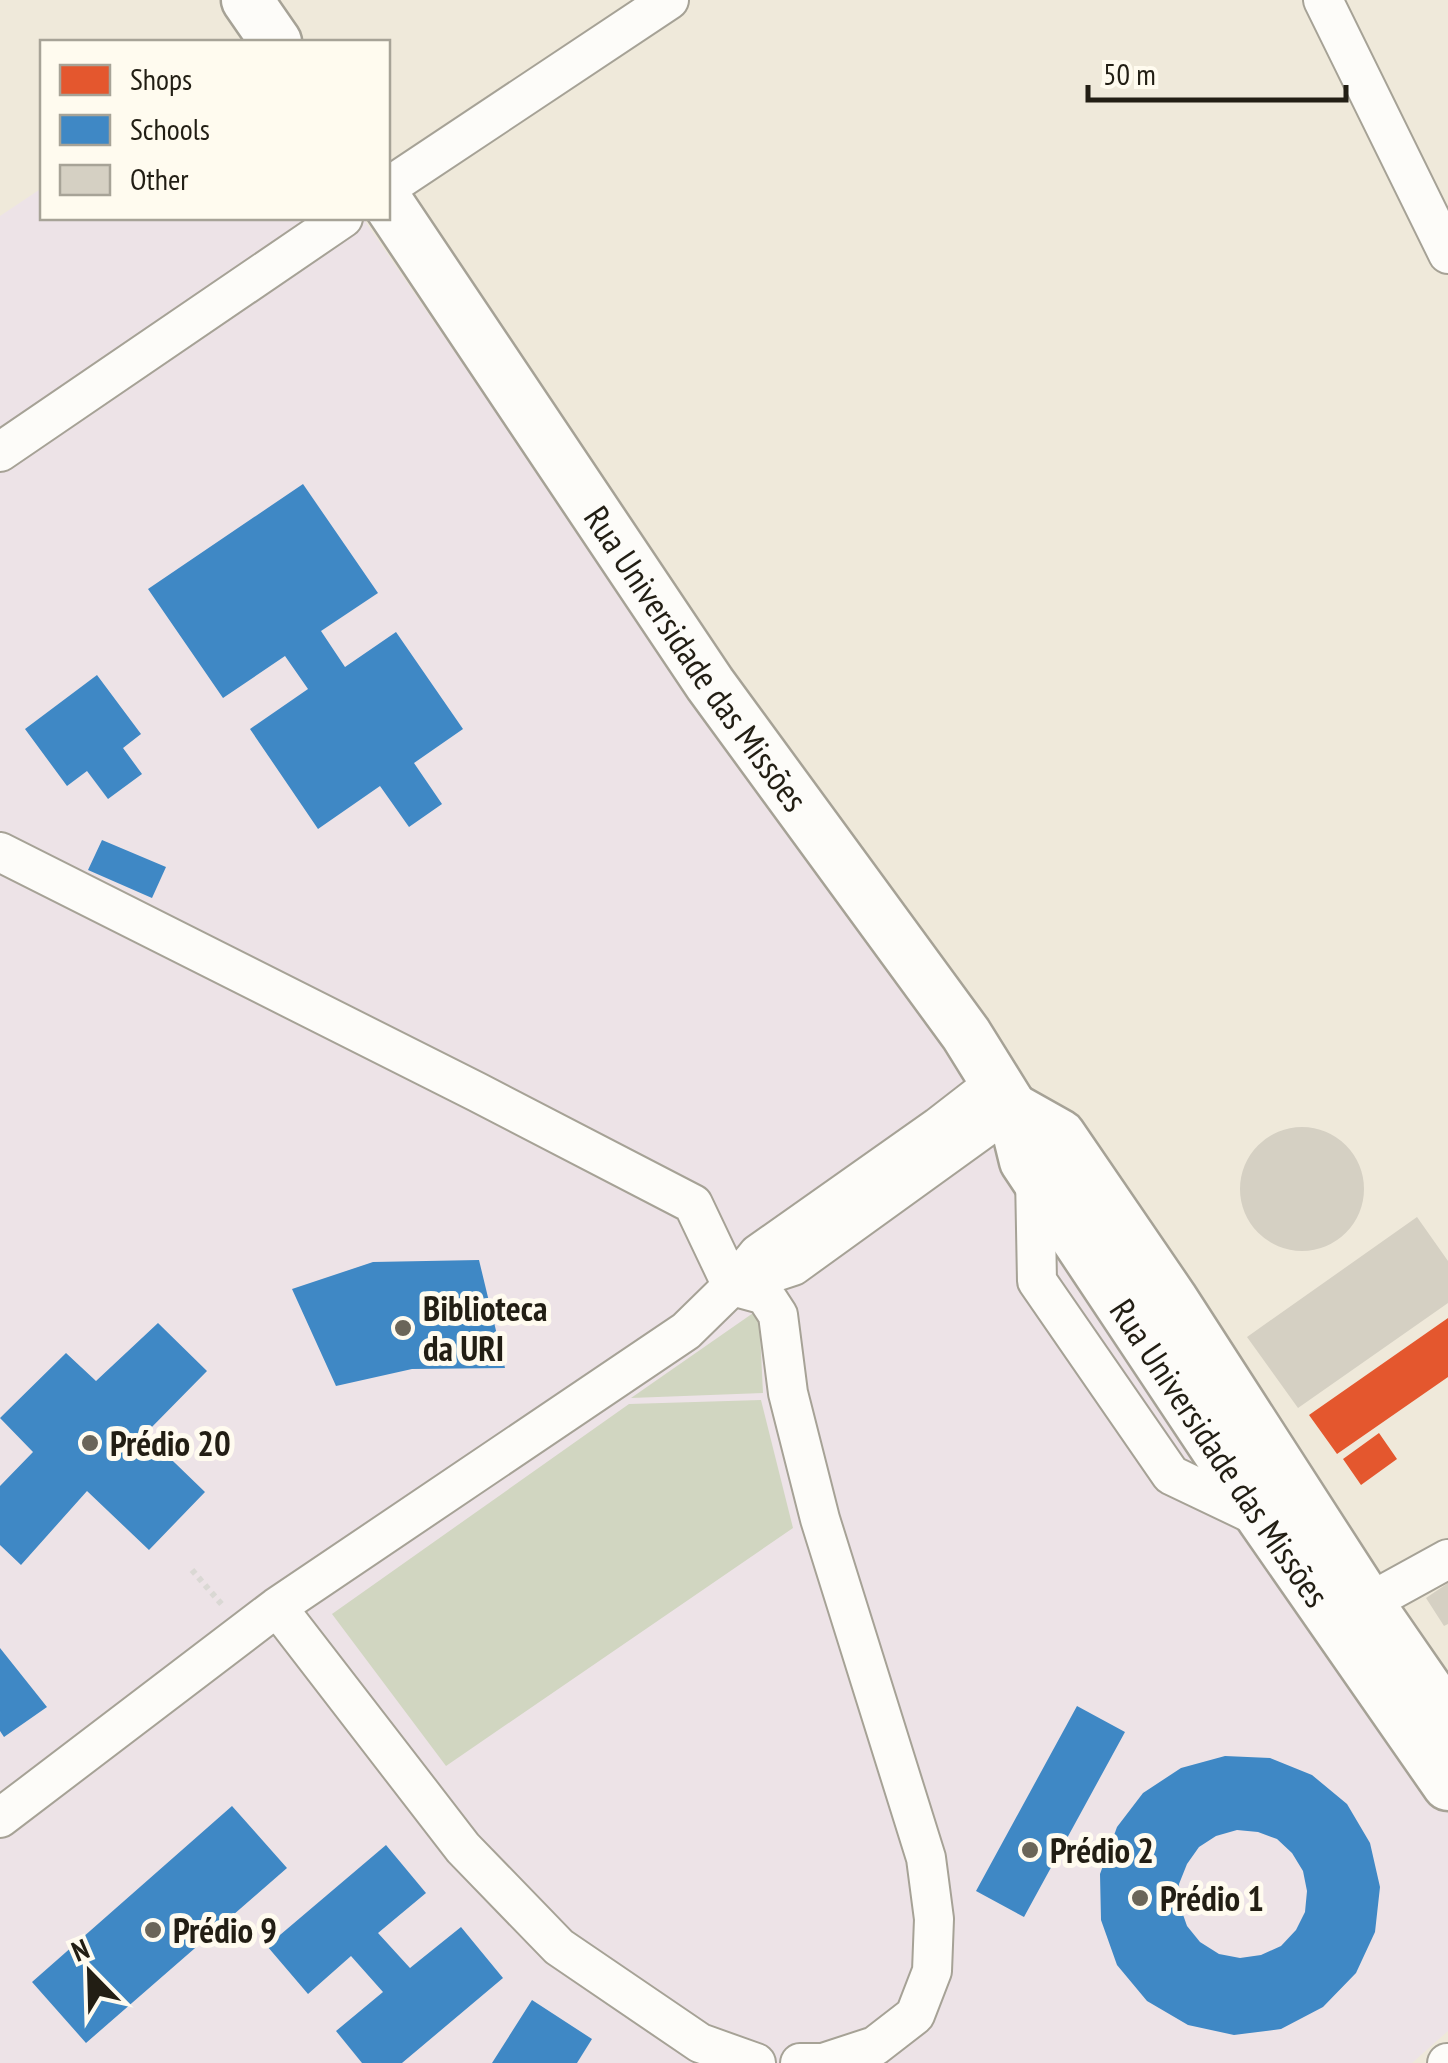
<svg xmlns="http://www.w3.org/2000/svg" width="1448" height="2063" font-family="'PT Sans Narrow',sans-serif">
  <style>
    .education { fill: #ede3e7 }
    .green { fill: #d1d6c1 }
    .shops { fill: #e4572e }
    .schools { fill: #3f88c5; fill-rule: evenodd }
    .building { fill: #d5d0c3 }
    .lines { fill: none; stroke-linecap: round; stroke-linejoin: round }
    .minor-casing { stroke: #a6a296; stroke-width: 42 }
    .major-casing { stroke: #a6a296; stroke-width: 55 }
    .path { stroke: #dad8d4; stroke-width: 6; stroke-dasharray: 5 5; stroke-linecap: butt }
    .minor { stroke: #fdfcf9; stroke-width: 38 }
    .major { stroke: #fdfcf9; stroke-width: 50 }
    .poi-dot { fill: #6a6559; stroke: #fffbef; stroke-width: 4 }
    .labels { text-anchor: middle; dominant-baseline: central; stroke-width: 10; stroke-linejoin: round; paint-order: stroke }
    .street-label { font-size: 35px; fill: #221e14; stroke: #fffbef }
    .poi-label { font-size: 35px; font-weight: bold; fill: #221e14; stroke: #fffbef; text-anchor: start }
  </style>
  <rect width="100%" height="100%" fill="#efe9da"/>
  <path class="education" d="M42,188v30h321l270,394 316,442 499,730v247l-36,32h-1412v-1847z"/>
  <path class="green" d="M756,1311h3l4,82 -132,5z
    M761,1400l32,128 -347,238 -114,-152 297,-210z"/>
  <path class="shops" d="M1448,1318v59l-111,77 -28,-39z
    M1379,1433l18,26 -36,26 -18,-26z"/>
  <path class="schools" d="M303,484l75,109 -57,38 24,36 51,-35 67,97 -49,34 28,41 -33,23 -29,-41 -62,43 -68,-100 58,-40 -23,-33 -62,42 -75,-109z
    M97,675l44,59 -18,14 19,26 -34,25 -21,-28 -20,15 -42,-57z
    M102,840l64,27 -14,31 -64,-28z
    M479,1260l26,108 -93,1 -76,17 -44,-97 81,-27z
    M158,1323l49,48 -62,63 60,58 -56,58 -62,-59 -66,74 -21,-20v-59l33,-34 -33,-34 66,-65 30,28z
    M0,1648l47,59 -43,30 -4,-6z
    M1077,1706l48,26 -101,185 -48,-26z
    M1225,1756l45,2 42,17 35,29 23,39 10,44 -5,45 -19,41 -33,34 -42,22 -47,6 -46,-10 -41,-24 -30,-36 -16,-45 -1,-46 17,-47 26,-34 38,-25zM1237,1830l21,2 19,7 15,14 11,18 4,20 -2,21 -9,18 -15,16 -20,9 -21,3 -21,-4 -19,-12 -13,-16 -7,-20 -1,-22 8,-20 12,-17 17,-11z
    M232,1806l55,62 -201,175 -54,-61z
    M386,1845l40,48 -48,40 32,35 51,-41 42,51 -101,85h-40l-26,-32 47,-39 -32,-36 -43,38 -41,-48z
    M532,2000l60,39 -15,24h-85z"/>
  <path class="building" d="M1240 1189a62 62 0 1 1 124 0a62 62 0 1 1-124 0Z
    M1417,1217l31,44v42l-150,105 -51,-71z
    M1448,1583v41l-4,2 -18,-28z"/>
  <g class="lines">
    <defs>
      <path id="minor" d="M1323,0l125,254
        M388,187l281,-187
        M0,452l343,-234
        M0,852l477,240 216,112 39,82
        M1035,1176l2,105 134,194 92,44
        M735,1285l58,-19 219,-158
        M732,1286l33,9 13,20 10,78 32,126 106,339 8,61 -2,52 -17,44 -40,31 -52,17h-23
        M1368,1603l80,-44
        M277,1607l186,241 96,99 141,96 56,20
        M0,1818l277,-211 409,-276 46,-45 26,-32 180,-127 58,-45
        M1447,2063h1"/>
      <g id="major">
        <path d="M247,0l29,42"/>
        <path id="s1" d="M388,203l322,481 256,350 46,74 13,53 10,15 228,343 185,266"/>
        <path d="M1012,1108l48,27 112,164 196,304 80,116"/>
      </g>
    </defs>
    <use href="#minor" class="minor-casing"/>
    <use href="#major" class="major-casing"/>
    <path class="path" d="M192,1570l32,37"/>
    <use href="#minor" class="minor"/>
    <use href="#major" class="major"/>
  </g>
  <g class="poi-dot">
    <circle cx="403" cy="1328" r="10"/>
    <circle cx="90" cy="1443" r="10"/>
    <circle cx="1030" cy="1850" r="10"/>
    <circle cx="1140" cy="1898" r="10"/>
    <circle cx="153" cy="1930" r="10"/>
  </g>
  <g class="labels">
    <g class="street-label">
      <text stroke="none"><textPath href="#s1" startOffset="550">Rua Universidade das Missões</textPath></text>
      <text stroke="none"><textPath href="#s1" startOffset="1505">Rua Universidade das Missões</textPath></text>
    </g>
    <g class="poi-label">
      <text x="423" y="1308">Biblioteca<tspan x="423" dy="40">da URI</tspan></text>
      <text x="110" y="1443">Prédio 20</text>
      <text x="1050" y="1850">Prédio 2</text>
      <text x="1160" y="1898">Prédio 1</text>
      <text x="173" y="1930">Prédio 9</text>
    </g>
  </g>
  <rect x="40" y="40" width="350" height="180" fill="#fffbef" stroke="#a7a397" stroke-width="2.5"/>
  <rect x="60" y="65" width="50" height="30" fill="#e4572e" stroke="#a7a397" stroke-width="2.5"/>
  <text x="130" y="90" font-size="30" fill="#221e14">Shops</text>
  <rect x="60" y="115" width="50" height="30" fill="#3f88c5" stroke="#a7a397" stroke-width="2.5"/>
  <text x="130" y="140" font-size="30" fill="#221e14">Schools</text>
  <rect x="60" y="165" width="50" height="30" fill="#d5d0c3" stroke="#a7a397" stroke-width="2.5"/>
  <text x="130" y="190" font-size="30" fill="#221e14">Other</text>
  <g transform="translate(90 1973) rotate(337)" stroke="#fffbef" stroke-width="8" paint-order="stroke">
  <path d="M0-8L18 38L0 25L-18 38Z" fill="#221e14"/>
  <text y="-15" font-size="28" font-weight="bold" text-anchor="middle" fill="#221e14">N</text>
  </g>
  <path d="M1088 85v15h258v-15" fill="none" stroke="#221e14" stroke-width="5"/>
  <text x="1103" y="85" font-size="30" fill="#221e14" stroke="#fffbef" stroke-width="8" paint-order="stroke">50 m</text>
</svg>
